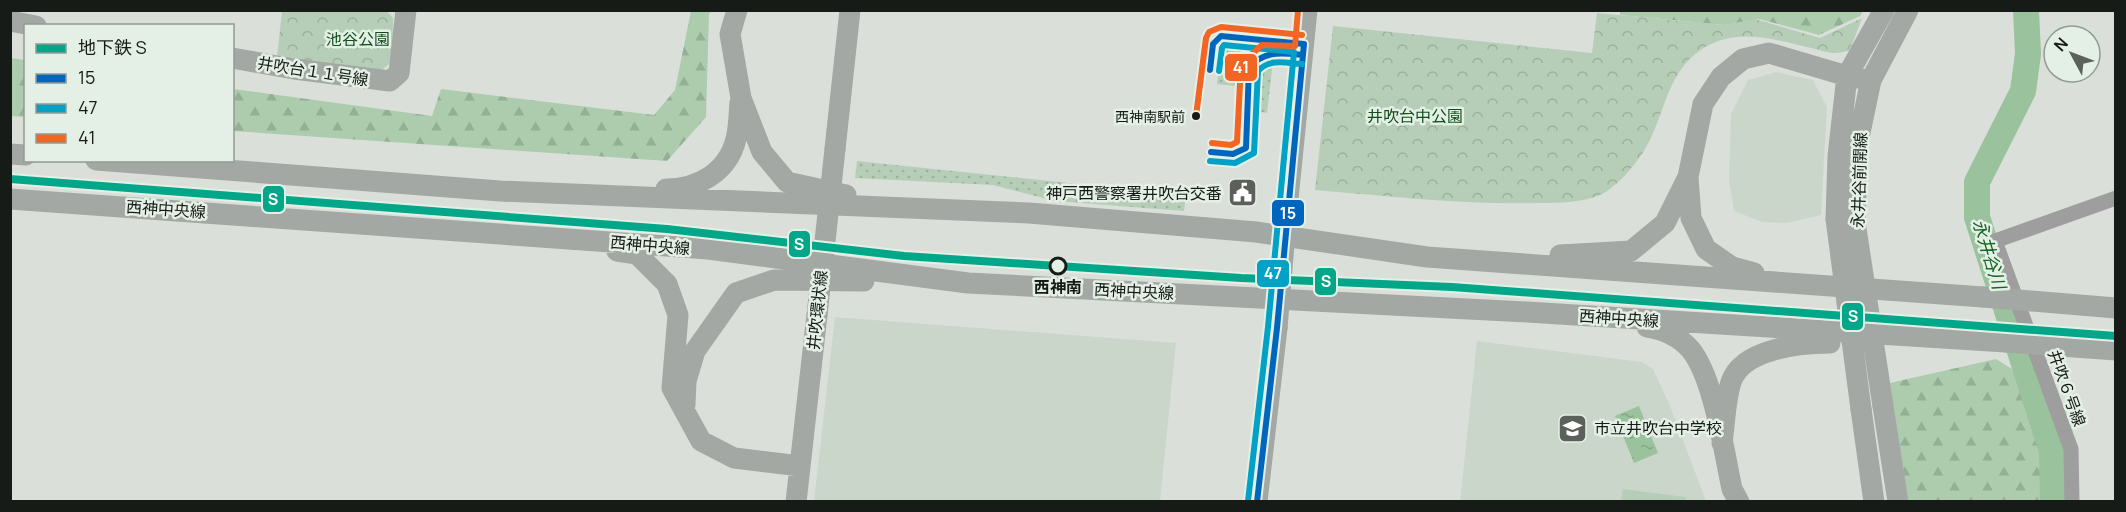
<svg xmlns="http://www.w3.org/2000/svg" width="2126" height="512" font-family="Manrope,'Noto Sans JP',sans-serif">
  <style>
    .built { fill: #cbd6cb }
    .grass { fill: url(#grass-dots) }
    .forest { fill: url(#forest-firs) }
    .park { fill: url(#park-crowns) }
    .pitch { fill: #b6ceb7 }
    .water { fill: url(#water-ripples) }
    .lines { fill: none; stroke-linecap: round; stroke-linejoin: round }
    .river { stroke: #9ac29c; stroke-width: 26 }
    .street { stroke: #9d9e9d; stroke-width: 15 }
    .secondary { stroke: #a4a8a4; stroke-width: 21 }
    .secondary-bridge { stroke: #a4a8a4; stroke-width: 21 }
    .bus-1-casing { stroke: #e4f0e5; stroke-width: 10 }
    .bus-2-casing { stroke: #e4f0e5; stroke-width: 10 }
    .bus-3-casing { stroke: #e4f0e5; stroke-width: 10 }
    .bus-1 { stroke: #0065bd; stroke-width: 6 }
    .bus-2 { stroke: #01a2c5; stroke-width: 6 }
    .bus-3 { stroke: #f26522; stroke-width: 6 }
    .metro-1-casing { stroke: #e4f0e5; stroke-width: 12 }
    .metro-1 { stroke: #01a788; stroke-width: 8 }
    .bus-dot { fill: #171b17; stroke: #e4f0e5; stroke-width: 2 }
    .stop-dot { fill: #e4f0e5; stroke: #171b17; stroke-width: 3 }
    .labels { text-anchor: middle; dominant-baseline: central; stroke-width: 5; stroke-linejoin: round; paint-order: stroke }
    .bus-label { font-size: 14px; fill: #171b17; stroke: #e4f0e5; text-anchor: end }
    .park-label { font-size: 16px; fill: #124d1c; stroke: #e4f0e5 }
    .street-label { font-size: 16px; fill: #171b17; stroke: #e4f0e5 }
    .poi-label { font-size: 16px; fill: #171b17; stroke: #e4f0e5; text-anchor: end }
    .stop-label { font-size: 16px; font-weight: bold; fill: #171b17; stroke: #e4f0e5 }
    .water-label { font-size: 18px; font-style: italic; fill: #166525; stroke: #e4f0e5 }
    .line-badge { stroke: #e4f0e5; stroke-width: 2 }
    .badge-label { font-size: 16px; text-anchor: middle; font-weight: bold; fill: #fff }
  </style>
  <defs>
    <pattern id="grass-dots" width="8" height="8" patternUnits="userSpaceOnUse" patternTransform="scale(1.5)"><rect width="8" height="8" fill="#b6ceb7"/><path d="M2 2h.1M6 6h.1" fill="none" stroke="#9cb09d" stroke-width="1.8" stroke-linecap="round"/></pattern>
    <pattern id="forest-firs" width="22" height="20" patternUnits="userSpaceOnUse" patternTransform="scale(1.5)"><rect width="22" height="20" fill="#acccad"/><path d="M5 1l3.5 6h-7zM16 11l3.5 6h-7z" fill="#93af94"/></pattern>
    <pattern id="park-crowns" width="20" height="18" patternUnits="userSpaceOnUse" patternTransform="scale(1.5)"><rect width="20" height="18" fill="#b6ceb7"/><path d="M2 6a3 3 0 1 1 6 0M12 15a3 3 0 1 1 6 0" fill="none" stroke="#9cb09d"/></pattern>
    <pattern id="water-ripples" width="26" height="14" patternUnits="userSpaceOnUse" patternTransform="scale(1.5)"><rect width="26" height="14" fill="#9ac29c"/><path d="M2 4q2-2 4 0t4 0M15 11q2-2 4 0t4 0" fill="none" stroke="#84a686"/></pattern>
  </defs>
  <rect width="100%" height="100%" fill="#dadfda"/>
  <path class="built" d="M1776,72l37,8 14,27 -6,108 -34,8 -25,-1 -28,-11 -5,-31 2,-66 17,-34z
    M835,317l341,26 -16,158h-346z
    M1477,341l165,21 11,7 17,37 36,95 -246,1z"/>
  <path class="grass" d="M1230,41l7,1 6,8 -7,12 -1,24 -18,-2 4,-35z
    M1273,61l-6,52 -7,-1 2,-41 6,-9z
    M857,161l329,34 -2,16 -129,-10 -62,-16 -138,-7z"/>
  <path class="forest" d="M1620,10l243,1 -3,5 -41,19 -60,-16 -34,6 -105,-10z
    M691,11h21l-3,3 -3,103 -39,44 -434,-30v-42l199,27 9,-27 213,26 21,-25z
    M11,58l14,2v57l-14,-1z
    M1996,359l16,10 33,79 1,53h-140l-16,-118z"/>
  <path class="park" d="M282,11h105l6,7 -1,43 -11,10 -104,-14z
    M1597,13l128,12 30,-6 65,19 42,-20 -12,32c-19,6 -21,2 -39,-2 -38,-9 -74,-21 -109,1 -38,25 -37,71 -60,105 -9,13 -24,31 -38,39 -19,10 -46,10 -67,10 -74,2 -148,-7 -222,-13l18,-164 259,27z"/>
  <path class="pitch" d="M1623,489l62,8 2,4h-66z"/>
  <path class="water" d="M1639,406l19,47 -24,10 -19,-47z"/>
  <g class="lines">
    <path class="river" d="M2026,10l2,44 -5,37 -46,91v35l75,234 1,51"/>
    <path class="street" d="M2072,502l-1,-53 -76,-208 121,-43"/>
    <path class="secondary" d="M737,10l-7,24 11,64 21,54 25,30 59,13
      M10,21l26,5
      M232,58l62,11 96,12 9,-8 7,-63
      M835,149l15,-139
      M10,154l16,1
      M96,160l404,31 529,22 227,19 171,25 556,40
      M666,189c32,0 62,-17 70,-50 3,-11 3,-25 4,-37
      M10,199l698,50 260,34 559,29 479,30
      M1287,209l20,-199
      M1836,219l2,-63 9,-80 37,-66
      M1855,222l3,-80 13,-62 37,-70
      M617,251l20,3 30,30 11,31 -6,73 29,53 33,17 66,8
      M1560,255l71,-4 34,-28 23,-46
      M1754,273l-22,-6 -26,-18 -15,-31 -3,-41 15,-73 18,-27 22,-18 26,-6 78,23 24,4
      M1647,327c16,2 33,10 44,23 23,29 33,102 41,139l7,13
      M685,405l1,-24 9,-30 41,-58 38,-13 90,1
      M1883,406l15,96
      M1861,409l13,93
      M1722,443c3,-20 3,-42 9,-61 11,-33 69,-39 99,-39
      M796,502l21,-187
      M1257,502l20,-174"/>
    <path class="secondary-bridge" d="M1836,219l25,190
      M1855,222l28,184
      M1983,297l133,11
      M817,315l18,-166
      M1277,328l10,-119
      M2006,342l110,8"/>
    <defs>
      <path id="bus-1" d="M1210,70l3,-26 8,-8 83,8 -27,284 -20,174
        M1211,152l22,2 13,-6 3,-80c15,-18 32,-15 54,-13"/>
      <path id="bus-2" d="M1219,71l3,-23 2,-3 70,7 -26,275 -20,174
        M1210,161l25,2 19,-10 4,-82c12,-13 28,-8 44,-7"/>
      <path id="bus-3" d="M1196,116l10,-78 3,-6 12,-5 81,8
        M1212,143l19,2 6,-3 4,-78 21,-19 33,1 3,-36"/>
    </defs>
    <use href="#bus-1" class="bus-1-casing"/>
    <use href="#bus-2" class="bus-2-casing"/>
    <use href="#bus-3" class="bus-3-casing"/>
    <use href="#bus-1" class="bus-1"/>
    <use href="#bus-2" class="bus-2"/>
    <use href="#bus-3" class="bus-3"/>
    <defs>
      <path id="metro-1" d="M10,179l657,50 237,27 337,22 211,9 664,49"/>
    </defs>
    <use href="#metro-1" class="metro-1-casing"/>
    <use href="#metro-1" class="metro-1"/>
  </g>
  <defs>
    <symbol id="civic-square" viewBox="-11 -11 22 22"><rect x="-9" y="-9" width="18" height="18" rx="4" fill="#5b605b" stroke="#e4f0e5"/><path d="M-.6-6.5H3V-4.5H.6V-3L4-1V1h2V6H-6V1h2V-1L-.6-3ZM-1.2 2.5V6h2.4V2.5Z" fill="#fff"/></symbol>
    <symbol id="school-square" viewBox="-11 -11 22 22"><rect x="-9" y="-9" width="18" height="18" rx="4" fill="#5b605b" stroke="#e4f0e5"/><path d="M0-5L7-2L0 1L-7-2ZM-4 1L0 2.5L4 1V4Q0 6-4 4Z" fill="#fff"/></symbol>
  </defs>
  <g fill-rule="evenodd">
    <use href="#civic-square" x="1226" y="176" width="33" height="33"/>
    <use href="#school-square" x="1556" y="412" width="33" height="33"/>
  </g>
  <circle class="bus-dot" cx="1196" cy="116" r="5"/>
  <circle class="stop-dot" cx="1058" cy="266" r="8"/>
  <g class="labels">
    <g class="bus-label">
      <text x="1185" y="116">西神南駅前</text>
    </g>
    <g class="park-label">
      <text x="358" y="39">池谷公園</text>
      <text x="1415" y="116">井吹台中公園</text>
    </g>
    <g class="street-label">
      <text transform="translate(313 71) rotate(9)">井吹台１１号線</text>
      <text transform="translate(1859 180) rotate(-88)">永井谷前開線</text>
      <text transform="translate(166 209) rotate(4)">西神中央線</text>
      <text transform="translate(650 245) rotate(5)">西神中央線</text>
      <text transform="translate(1134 291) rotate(3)">西神中央線</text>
      <text transform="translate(817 310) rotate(-84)">井吹環状線</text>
      <text transform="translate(1619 318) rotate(4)">西神中央線</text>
      <text transform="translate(2067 388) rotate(70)">井吹６号線</text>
    </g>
    <g class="poi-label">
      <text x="1222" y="193">神戸西警察署井吹台交番</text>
      <text x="1594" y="428" text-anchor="start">市立井吹台中学校</text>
    </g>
    <g class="stop-label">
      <text x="1058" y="287">西神南</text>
    </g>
    <g class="water-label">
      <text transform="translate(1990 254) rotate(73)">永井谷川</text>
    </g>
  </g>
  <g class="line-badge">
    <rect x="1224" y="53" width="34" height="29" rx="6" fill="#f26522"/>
    <rect x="262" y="185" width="23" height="28" rx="6" fill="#01a788"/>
    <rect x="1271" y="199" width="34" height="28" rx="6" fill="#0065bd"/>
    <rect x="788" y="230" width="23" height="28" rx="6" fill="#01a788"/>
    <rect x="1256" y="259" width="34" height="29" rx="6" fill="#01a2c5"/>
    <rect x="1314" y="267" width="23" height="29" rx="6" fill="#01a788"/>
    <rect x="1841" y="302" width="23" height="29" rx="6" fill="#01a788"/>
  </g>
  <g class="badge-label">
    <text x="1241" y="73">41</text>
    <text x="273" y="205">S</text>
    <text x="1288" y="219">15</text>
    <text x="799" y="250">S</text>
    <text x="1273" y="279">47</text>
    <text x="1326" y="287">S</text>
    <text x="1853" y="322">S</text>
  </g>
  <rect width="2126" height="512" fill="none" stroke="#171b17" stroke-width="24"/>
  <rect x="24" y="24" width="210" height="138" fill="#e4f0e5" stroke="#929b93" stroke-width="1.5"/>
  <rect x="36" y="44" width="30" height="9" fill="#01a788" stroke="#929b93" stroke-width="1.5"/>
  <text x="78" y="54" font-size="18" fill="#171b17">地下鉄 S</text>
  <rect x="36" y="74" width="30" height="9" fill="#0065bd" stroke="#929b93" stroke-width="1.5"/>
  <text x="78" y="84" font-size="18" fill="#171b17">15</text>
  <rect x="36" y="104" width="30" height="9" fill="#01a2c5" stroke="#929b93" stroke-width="1.5"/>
  <text x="78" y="114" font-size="18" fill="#171b17">47</text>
  <rect x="36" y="134" width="30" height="9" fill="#f26522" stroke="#929b93" stroke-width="1.5"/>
  <text x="78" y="144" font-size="18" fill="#171b17">41</text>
  <g transform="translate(2072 54) rotate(311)"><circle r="28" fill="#e4f0e5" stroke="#929b93" stroke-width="1.5"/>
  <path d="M0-4.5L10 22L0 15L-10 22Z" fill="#5b605b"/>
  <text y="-9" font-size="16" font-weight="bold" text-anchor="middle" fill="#171b17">N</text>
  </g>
</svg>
